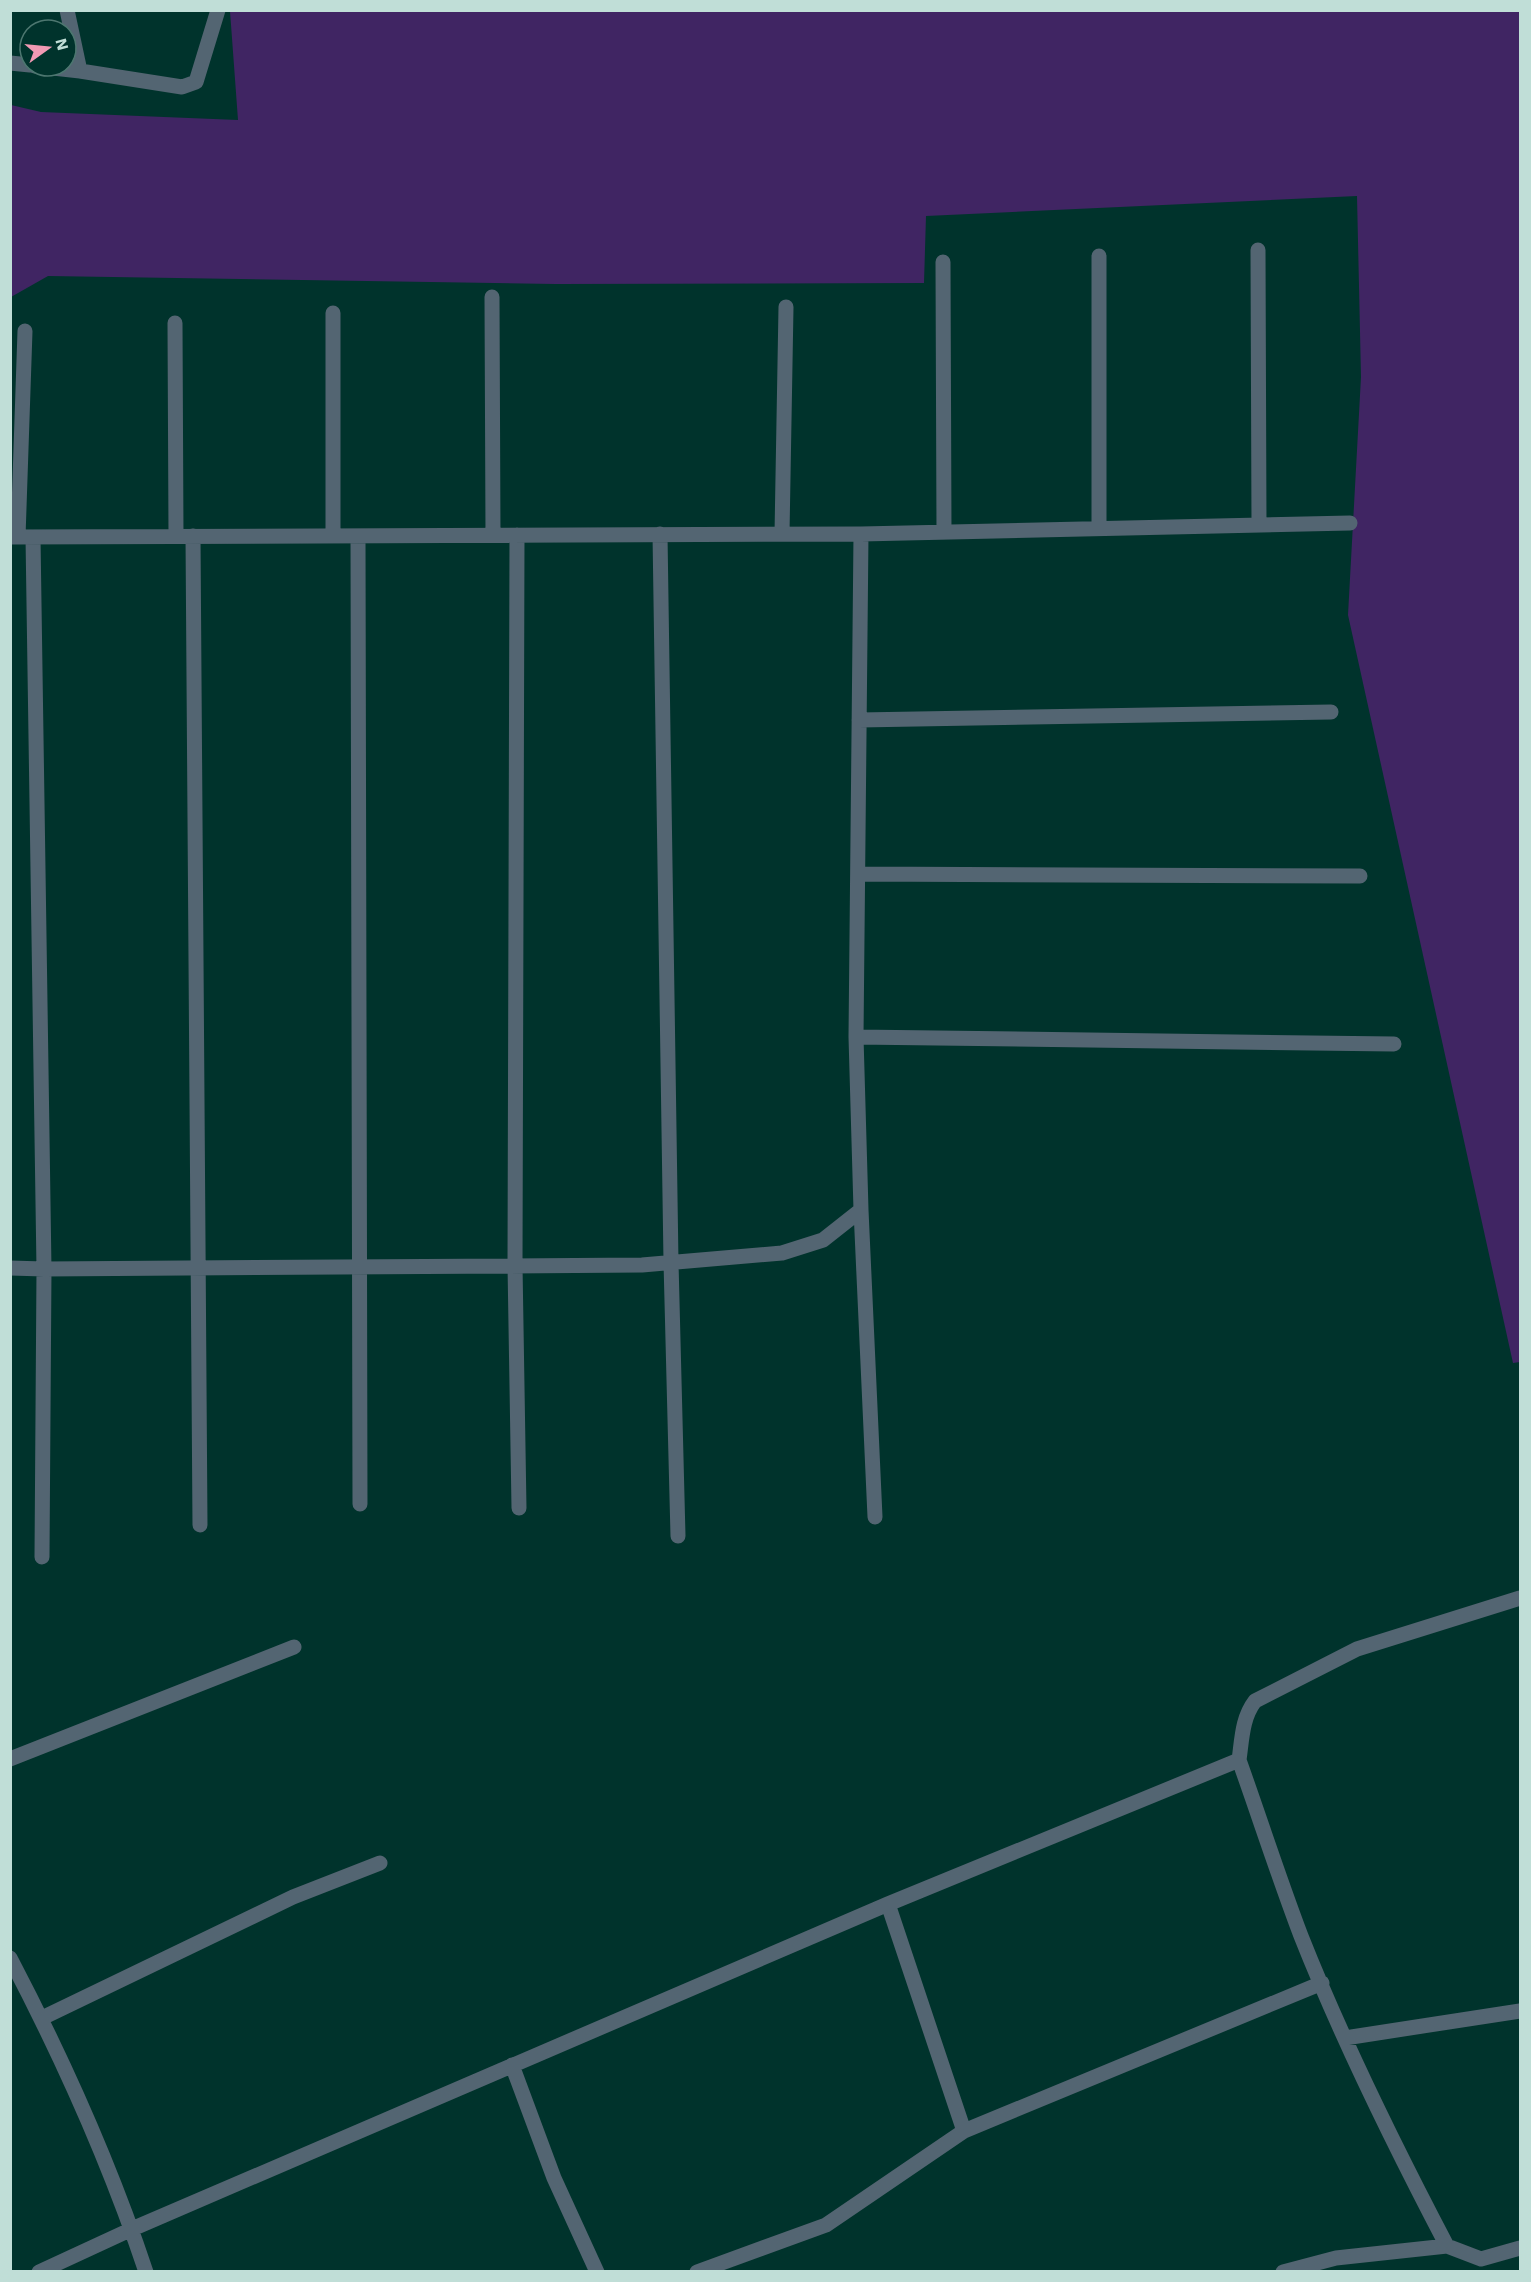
<svg xmlns="http://www.w3.org/2000/svg" width="1531" height="2282" font-family="'Work Sans',sans-serif">
  <style>
    .green { fill: #402563 }
    .lines { fill: none; stroke-linecap: round; stroke-linejoin: round }
    .minor { stroke: #536572; stroke-width: 15 }
  </style>
  <rect width="100%" height="100%" fill="#00332c"/>
  <path class="green" d="M230,11h1290v1351l-7,1 -165,-748 13,-238 -4,-181 -431,20 -2,67 -368,1 -508,-8 -37,21v-192l30,7 197,8z"/>
  <g class="lines">
    <path class="minor" d="M10,63l20,2
      M35,66l45,5 -13,-61
      M80,71l102,16 14,-5 22,-72
      M1258,250l1,275
      M943,262l1,270
      M492,297l1,238
      M175,323l1,213
      M1099,528v-272
      M660,534l11,728 7,274
      M782,534l4,-227
      M333,535v-222
      M517,535l-2,730 4,243
      M193,536l7,989
      M358,536l2,968
      M10,537l851,-3 489,-11
      M18,537l7,-206
      M33,537l11,732 -2,288
      M859,720l472,-8
      M858,874l502,2
      M856,1037l538,7
      M861,1210l14,307
      M10,1268l34,1 598,-4 140,-12 41,-13 38,-30 -5,-173 5,-503
      M10,1759l284,-112
      M888,1904l76,227
      M10,1958c53,101 100,206 136,314
      M42,2018l251,-121 87,-34
      M1345,2038l175,-27
      M512,2065l42,113 43,94
      M1447,2246c-53,-101 -104,-204 -146,-310 -22,-58 -41,-117 -62,-176 3,-21 3,-42 16,-59l102,-52 163,-51
      M39,2272l93,-43 756,-325 351,-144
      M697,2272l129,-47 138,-94 358,-148
      M1283,2272l53,-14 111,-12 34,13 39,-11"/>
  </g>
  <rect width="1531" height="2282" fill="none" stroke="#c0ded7" stroke-width="24"/>
  <g transform="translate(48 48) rotate(75)"><circle r="28" fill="#00332c" stroke="#4d7770" stroke-width="1.5"/>
  <path d="M0-4.5L10 22L0 15L-10 22Z" fill="#f19ab4"/>
  <text y="-9" font-size="16" font-weight="bold" text-anchor="middle" fill="#c0ded7">N</text>
  </g>
</svg>
